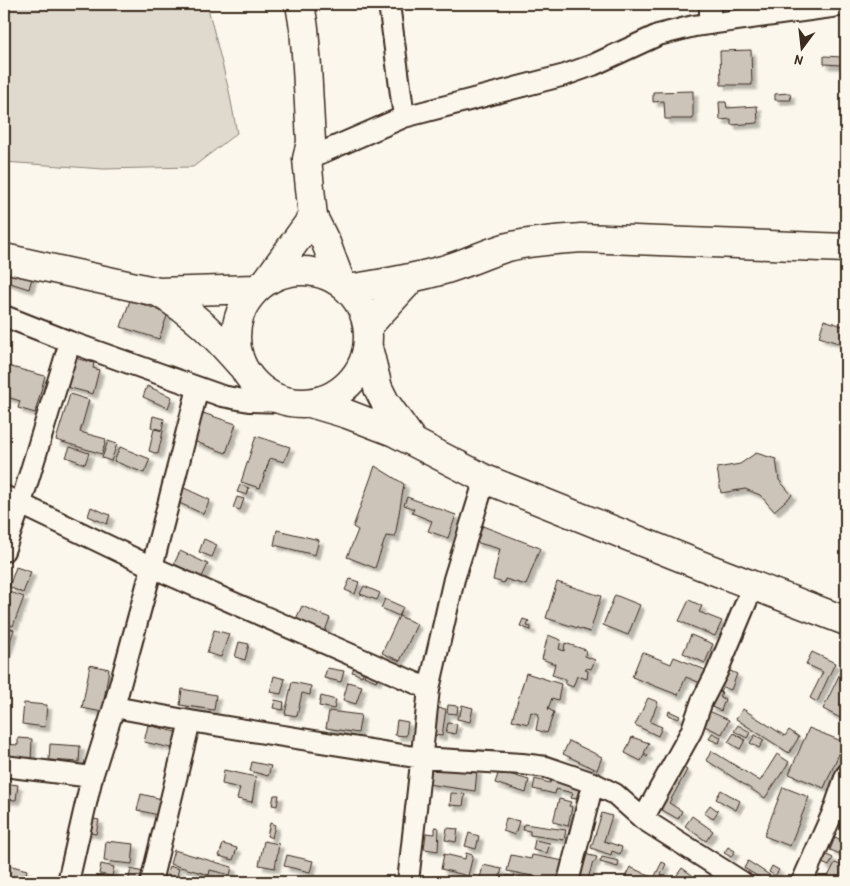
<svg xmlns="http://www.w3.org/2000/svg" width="850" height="886" font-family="'Patrick Hand',sans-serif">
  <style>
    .green { fill: #dfd9ce; stroke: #8d8276 }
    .building { fill: #ccc4b9; stroke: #3b2a1e; filter: url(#shadow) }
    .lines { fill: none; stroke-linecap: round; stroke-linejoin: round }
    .street-casing { stroke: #3b2a1e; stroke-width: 24 }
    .secondary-casing { stroke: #3b2a1e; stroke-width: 31 }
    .primary-casing { stroke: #3b2a1e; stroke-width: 31 }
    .street { stroke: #fbf7ec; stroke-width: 20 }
    .secondary { stroke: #fbf7ec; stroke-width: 28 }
    .primary { stroke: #fbf7ec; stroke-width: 28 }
  </style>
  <defs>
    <filter id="shadow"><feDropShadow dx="4.5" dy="4.5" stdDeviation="1" flood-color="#0004"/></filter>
  </defs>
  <rect width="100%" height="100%" fill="#fbf7ec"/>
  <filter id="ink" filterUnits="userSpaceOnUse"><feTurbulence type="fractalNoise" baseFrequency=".02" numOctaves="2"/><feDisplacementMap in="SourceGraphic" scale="10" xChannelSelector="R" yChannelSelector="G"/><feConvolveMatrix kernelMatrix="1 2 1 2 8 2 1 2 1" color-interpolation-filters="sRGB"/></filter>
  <g filter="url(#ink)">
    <path class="green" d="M4,4h203l22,87 8,42 -44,34 -90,2 -99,-7z"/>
    <path class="building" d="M751,50l1,35h-31l-1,-34z
      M824,56l18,1 -1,8 -17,-1z
      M693,91v28h-28l-1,-18 -11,1v-10z
      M790,93l1,7h-16v-6z
      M719,102h7l1,6 30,-2 1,17 -27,2v-6l-11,1z
      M4,266l29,8 -4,15 -25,-8z
      M130,300l38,13 -9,26 -38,-12z
      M824,320l22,7 -1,18 -26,-8z
      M71,357l23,6 -1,5 6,2 -6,24 -30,-8z
      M4,365l41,11 -10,37 -17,-5 2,-7 -16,-5z
      M147,386l25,11 -4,11 -25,-11z
      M70,394l19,6 -9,32 26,7 -4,15 -46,-14z
      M203,413l33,11 -10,29 -33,-12z
      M153,416l11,3 -2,11 -11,-3z
      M154,429l9,2 -5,23 -9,-3z
      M256,436l34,11 -6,15 -14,-4 -10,30 -19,-6z
      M108,441l9,3 -6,17 -9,-3z
      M70,447l19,6 -4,11 -19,-7z
      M120,447l30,12 -6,14 -30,-12z
      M756,453l20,6 3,21 13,15 -18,16 -14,-16 -15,-6 -24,4 -4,-25 23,-4z
      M375,466l29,18 -9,53 -9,-1 -11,32 -28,-11 11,-27 -5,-3z
      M240,485l9,3 -2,7 -10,-3z
      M180,486l30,14 -7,14 -30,-14z
      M237,497l7,2 -4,11 -7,-2z
      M407,497l49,18 -8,23 -20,-7 4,-10 -20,-8 2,-4 -10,-4z
      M91,507l19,8 -3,9 -19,-8z
      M480,525l60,23 -14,37 -21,-6 -1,4 -11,-3 7,-31 -25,-7z
      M277,530l42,10 -4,15 -41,-10z
      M204,539l13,6 -5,12 -13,-5z
      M180,551l28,13 -6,13 -28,-13z
      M16,567l15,5 -8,21 -14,-6z
      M350,579l9,3 -4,12 -10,-4z
      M557,582l44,14 -11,36 -44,-14z
      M364,586l16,7 -3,7 -17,-6z
      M10,592l14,5 -11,29 -9,-4v-14z
      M615,595l25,10 -12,30 -25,-10z
      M385,599l18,8 -4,9 -18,-8z
      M689,600l13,6 -3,6 23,9 -7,15 -36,-15z
      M302,606l28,12 -6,15 -29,-12z
      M399,616l18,8 -17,37 -18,-8z
      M523,619l6,2 -2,5 4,1v3l-11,-4z
      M4,626l10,4 -10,28z
      M214,630l15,4 -8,23 -14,-4z
      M548,635l13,5 -2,9 5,2 1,-8 21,7 -1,6 10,4 -4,9 -4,-1 -2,2 3,1 -1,8 -10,-3 -4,11 -8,-3v-5l-13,-4 3,-11 -13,-5z
      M691,635l22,9 -8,19 -22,-10z
      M239,642l10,2 -4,16 -10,-3z
      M642,652l29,12 3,-7 34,14 -5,13 -17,-7 -8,18 -46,-18z
      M812,652l23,11 -18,39 -7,-4 13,-26 -17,-8z
      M356,663l10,3 -4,10 -10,-4z
      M90,665l19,4 -7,43 -20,-4z
      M843,667l3,1v53l-23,-12z
      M327,668l17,3 -3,11 -17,-4z
      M368,668l12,5 -4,8 -12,-5z
      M726,669l11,5 -6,16 -11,-4z
      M526,673l35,11 -3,16 -6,-2 -4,11 6,3 -7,21 -11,-3 3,-16 -8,-2 -3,12 -16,-4z
      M274,676l11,3 -4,15 -11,-2z
      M292,682l19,4 -1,9 -8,-2 -5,23 -12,-2z
      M348,682l14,4 -6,18 -13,-4z
      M182,689l34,6 -2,15 -34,-5z
      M715,689l7,3 -2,5 5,2 -4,12 -12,-5z
      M321,696l15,4 -2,9 -15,-3z
      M648,698l10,4 -8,20 12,5 -4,9 -23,-11z
      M275,700l9,2 -1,8 -10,-2z
      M24,703l23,2 -2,22 -23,-3z
      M448,705l10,1 -1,8 -10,-1z
      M462,705l11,3 -3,14 -13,-3 1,-4h2z
      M437,708l9,1 -4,27 -9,-1z
      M743,709l42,27 4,-6 10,7 -10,16 -53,-34z
      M329,711l32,4 -3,18 -32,-5z
      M669,711l11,5 -2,3 -10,-4z
      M709,711l20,9 -7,14 -20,-9z
      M397,720l11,2 -2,14 -11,-1z
      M448,723l9,1 -2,10 -9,-2z
      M148,725l32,8 -4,16 -32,-7z
      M738,725l12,7 -3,6 -13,-7z
      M809,728l35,14 -20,46 -35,-14z
      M712,733l9,4 -2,6 -10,-4z
      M734,733l11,7 -5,9 -12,-7z
      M755,735l9,5 -5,8 -9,-5z
      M632,737l17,6 -5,10 4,2 -1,2 -3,-2 -3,6 -16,-8z
      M18,738l14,1 -1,22 -27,-2v-15l14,1z
      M569,741l33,16 -5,13 -34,-16z
      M50,744l30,2 -1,16 -30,-2z
      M712,751l48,30 17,-27 12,8 -24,36 -59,-38z
      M252,762l19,4 -3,10 -18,-5z
      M429,764l48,6 -2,21 -48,-7z
      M681,766l6,4 -18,33 13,8 -4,8 -21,-12z
      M224,770l32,7 -4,25 -15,-3 3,-11 -18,-4z
      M499,771l30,9 -3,13 -31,-10z
      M535,779l15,4 1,-4 29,7 -4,13 -5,-1 2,-5 -17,-4 -1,5 -22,-5z
      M4,783l14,2 -2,15 -12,-1z
      M783,787l26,10 -19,49 -26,-10z
      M721,790l19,11 -4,9 -20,-11z
      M451,793l14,1 -2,12 -13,-1z
      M141,794l21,5 -4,16 -21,-5z
      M274,795h5l-2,11 -5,-1z
      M559,799l12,3 -2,4 3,1 -4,19 -15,-4z
      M710,805l8,6 -5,8 -9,-6z
      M602,813l10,3 -8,25 18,6 -2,7 -8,-3 -1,4 -20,-7z
      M692,816l21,15 -7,10 -21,-15z
      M89,818l10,2 -3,14 -10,-2z
      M506,818l13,3 -4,14 -12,-4z
      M270,823l5,2 -3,13 -5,-2z
      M524,824l42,6 -2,10 -34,-5v-4l-7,-1z
      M435,827l4,1 -1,23 -14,-2 2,-16 9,1z
      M447,828l11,1 -2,13 -11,-2z
      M469,833l10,3 -3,13 -11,-3z
      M835,837l11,5v14l-16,-6z
      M535,840l15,3 -3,10 -14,-3z
      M106,841l28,3 -2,20 -28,-3z
      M264,841l15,3 -4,24 -16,-3z
      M223,844l14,4 -4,12 -14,-4z
      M728,847l7,4 -4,6 -7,-4z
      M174,850l58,17 -2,8 -20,-5 -1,5 -39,-11z
      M466,853l7,2 -5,21 -27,-7 3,-15 21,5z
      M580,853l17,4 -2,5h-2l-6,20h-14z
      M287,855l26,6 -3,11 -26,-6z
      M511,855l20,4 1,-4 32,6 -5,21h-17l-5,-1v-4l-30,-6z
      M827,855l6,3 -4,8 -7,-3z
      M602,857l17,4 -1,6 -18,-5z
      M748,861l23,15 -4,6 -23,-14z
      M662,862l4,2 -8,18 -35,-1 7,-14 24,11z
      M835,863l11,4v15h-21z
      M5,864l22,6 -3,12 -20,-4z
      M101,864l13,3 -2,9 -13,-2z
      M483,865l19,4 -4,13 -18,-3z
      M169,866l10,3 -4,13h-10z
      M772,866l7,4 -4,6 -6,-4z
      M682,868l20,14h-30z
      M131,869l16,4 -2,9h-17z
      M507,875l28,7h-30z"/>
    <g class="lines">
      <defs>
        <path id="street" d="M389,4l15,113
          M710,4v20
          M307,159l97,-42 161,-42 28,-10 65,-30 36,-9 152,-21
          M4,316l66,26 152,54 27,5 38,1
          M4,496l148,71 277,122
          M4,551l17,-48 49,-161
          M114,707l76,14 231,37 101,6 24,3 47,16 22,11 28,25 99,63
          M4,766l88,11
          M643,819l48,-87 11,-31 15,-29 36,-86
          M68,882l24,-105 22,-70 38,-140 46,-179
          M151,882l39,-161
          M408,882l21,-193 25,-110 31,-100
          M568,882l25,-99
          M802,882l32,-72 12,-35"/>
        <path id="secondary" d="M300,4l4,24 3,39 4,75 -4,17 6,58 13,26 15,40
          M268,279l45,-62
          M349,289c31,-5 63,-10 94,-19 22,-6 43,-17 65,-23 23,-6 49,-7 73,-9l265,10
          M368,326l44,-48"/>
        <path id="primary" d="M4,258l154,34 97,-3
          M236 337a66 66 0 1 1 132 0a66 66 0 1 1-132 0Z
          M158,292c36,22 55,41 83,73
          M368,347l10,41 7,14 27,38
          M310,403l37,11 47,18 91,47 225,90 136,52"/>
      </defs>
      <use href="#street" class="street-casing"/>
      <use href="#secondary" class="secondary-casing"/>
      <use href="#primary" class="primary-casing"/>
      <use href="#street" class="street"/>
      <use href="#secondary" class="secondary"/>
      <use href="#primary" class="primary"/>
    </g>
  </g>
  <rect width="850" height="886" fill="none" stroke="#fbf7ec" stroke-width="20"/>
  <rect x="10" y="10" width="830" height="866" fill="none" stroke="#3b2a1e" stroke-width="2" filter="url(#ink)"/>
  <g transform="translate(802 48) rotate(195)" stroke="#fbf7ec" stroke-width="4" paint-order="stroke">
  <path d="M0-4L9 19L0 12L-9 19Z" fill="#3b2a1e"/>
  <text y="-8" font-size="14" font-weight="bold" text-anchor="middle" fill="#3b2a1e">N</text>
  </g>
</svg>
